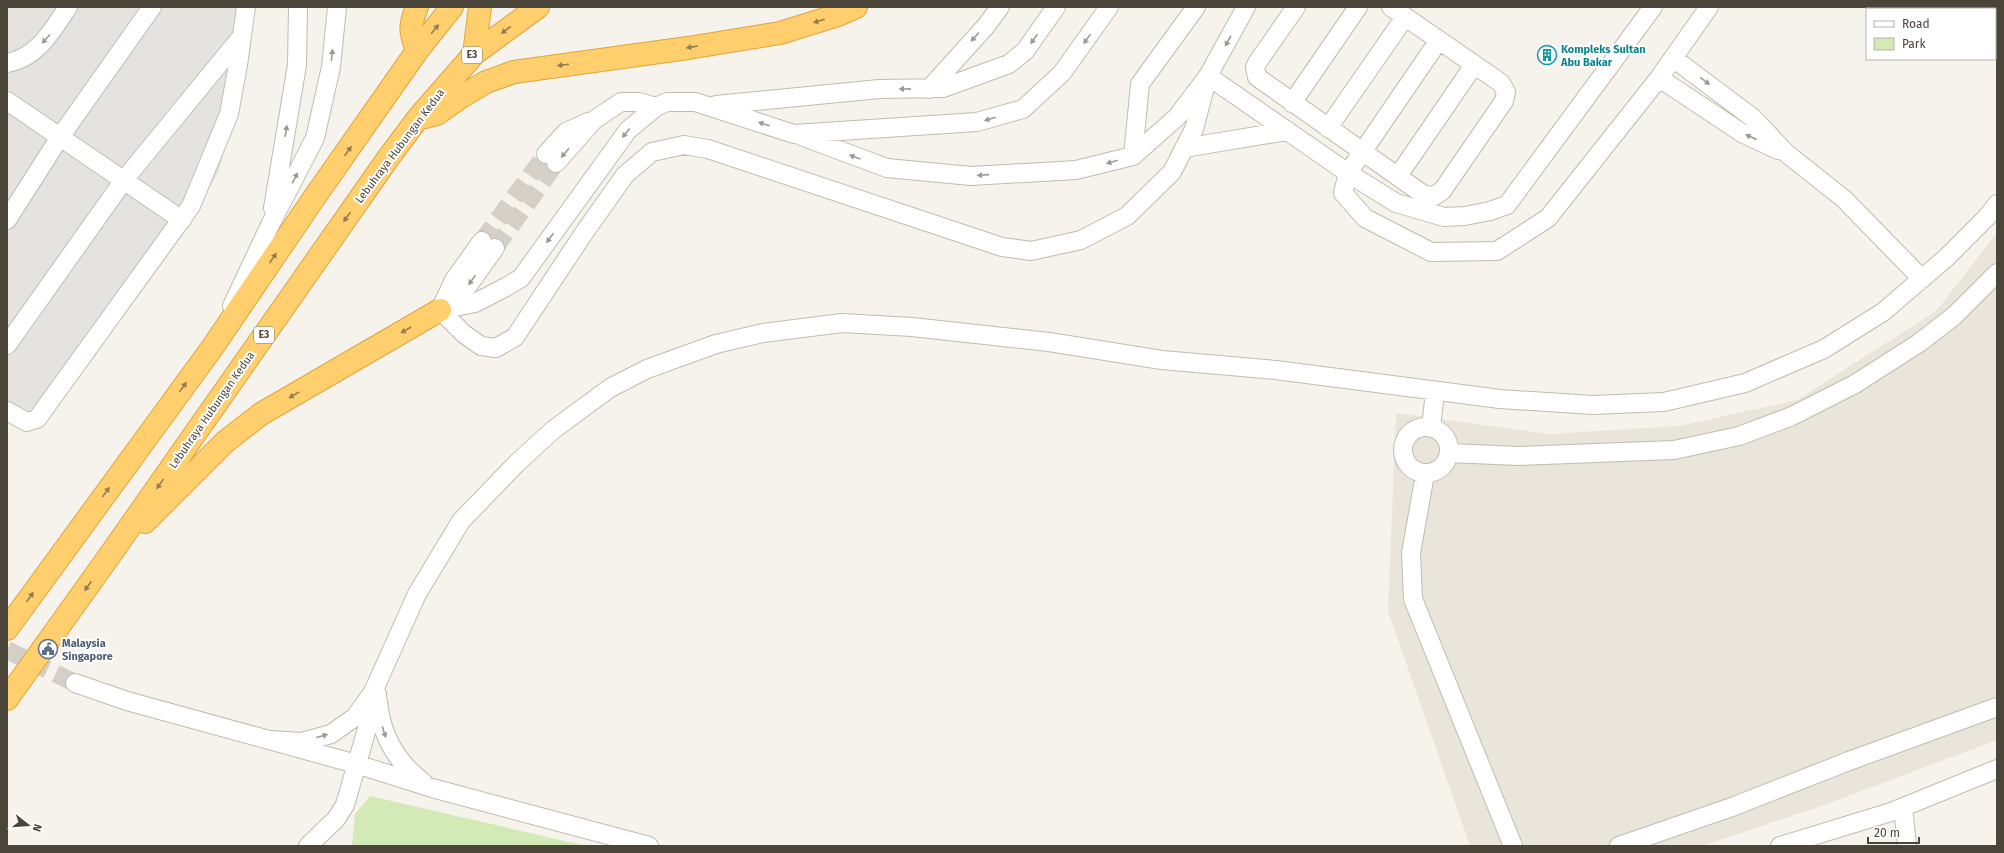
<svg xmlns="http://www.w3.org/2000/svg" width="2004" height="853" font-family="'Fira Sans',sans-serif">
  <style>
    .residential { fill: #eae5da }
    .green { fill: #d2eab5 }
    .parking { fill: #e5e3e0 }
    .lines { fill: none; stroke-linecap: round; stroke-linejoin: round }
    .minor-tunnel { stroke: #d4d0c8; stroke-width: 18; stroke-dasharray: 18 9; stroke-linecap: butt }
    .minor-casing { stroke: #c2bbae; stroke-width: 20 }
    .highway-casing { stroke: #e0a43c; stroke-width: 24 }
    .minor { stroke: #fff; stroke-width: 18 }
    .highway { stroke: #ffcf6e; stroke-width: 22 }
    .oneway { fill: #937c4e }
    .oneway2 { fill: #9c9892 }
    .labels { text-anchor: middle; dominant-baseline: central; stroke-width: 4; stroke-linejoin: round; paint-order: stroke }
    .shield { fill: #fff; stroke: #817c74; stroke-width: 1 }
    .shield-label { font-size: 10px; font-weight: bold; fill: #4b4439 }
    .culture-label { font-size: 11px; font-weight: bold; fill: #0d838f; stroke: #fff; text-anchor: start }
    .street-label { font-size: 11px; fill: #4b4439; stroke: #fff }
    .service-label { font-size: 11px; font-weight: bold; fill: #4e5e75; stroke: #fff; text-anchor: start }
  </style>
  <rect width="100%" height="100%" fill="#f6f3ec"/>
  <path class="residential" d="M1997,233v507l-170,64 -125,42h-232l-82,-235 8,-198 154,21 129,-8 118,-26 139,-89z"/>
  <path class="green" d="M370,796l212,49 3,1h-233l3,-32z"/>
  <path class="parking" d="M7,7h246l-11,80 -23,84 -35,62 -48,66 -52,62 -33,55 -10,8 -34,-3z"/>
  <g class="lines">
    <path class="minor-tunnel" d="M482,241l64,-87
      M495,248l61,-85
      M7,650l68,33"/>
    <defs>
      <path id="minor" d="M1296,7l-39,56 -2,4 2,10 167,118 10,1 8,-5 62,-90 2,-9 -5,-9 -110,-76
        M1439,40l-91,133 -5,20 22,25 66,34 66,-1 51,-33 111,-140 50,-71
        M1673,58l80,60 33,35 58,46 78,80
        M7,63c30,-5 45,-32 61,-56
        M1659,78l83,55 36,17
        M929,89l57,-63 14,-19
        M7,101l175,119
        M1292,103l66,-96
        M716,105l163,-16 64,-1 66,-24 16,-13 31,-44
        M1328,128l77,-111
        M801,136l86,32 84,8 105,-6 57,-14 44,-39 31,-41 38,-69
        M1184,148l103,-17
        M546,154l20,-22 22,-10
        M1133,156l7,-72 56,-77
        M556,163l38,-43 27,-18h18l17,5 11,-5h28l99,32 183,-12 46,-13 39,-36 47,-66
        M1398,176l76,-111
        M273,208l24,-143 1,-58
        M7,220l53,-83 92,-130
        M443,304l11,-24 28,-39
        M232,306l38,-81 45,-87 16,-71 6,-60
        M441,309l26,-22 28,-39
        M440,310l24,24 17,12 15,2 19,-11 69,-104 41,-58 27,-23 32,-7 24,4 294,98 29,4 50,-11 46,-24 45,-44 22,-43 14,-53 140,97 48,30 48,14 21,-1 25,-5 17,-6 146,-198
        M440,310l35,-7 31,-16 15,-9 107,-148 28,-23
        M7,345l117,-165 118,-144
        M7,411l20,11 10,-3 154,-213 38,-92 9,-49 8,-58
        M1403 450a23 23 0 1 1 46 0a23 23 0 1 1-46 0Z
        M1431,428l4,-37
        M1449,453l70,3 155,-6 65,-14 53,-20 63,-32 64,-41 35,-27 43,-43
        M1425,474l-14,79 2,46 100,247
        M75,683l52,18 229,63 76,24 217,58
        M378,701c3,33 18,61 45,81
        M270,740l32,2 29,-8 24,-17 18,-25 44,-98 44,-73 56,-58 36,-33 57,-42 37,-19 69,-25 47,-11 79,-10 70,4 137,15 113,18 114,10 224,29 93,6 71,-3 81,-19 79,-34 59,-37 63,-54 41,-41 10,-13
        M1903,807l4,39
        M308,846l28,-27 9,-14 32,-111
        M1619,846l113,-39 117,-46 148,-54
        M1780,846l111,-34 106,-43"/>
      <path id="highway" d="M417,7c-8,19 -7,25 0,44
        M474,54l6,-47
        M426,117l11,-3 24,-17 25,-15 28,-10 174,-24 92,-15 58,-18 18,-8
        M145,522l80,-80 36,-28 179,-104
        M7,629l205,-281 102,-150 103,-147 35,-44
        M7,699l103,-144 279,-398 30,-40 55,-63 64,-47"/>
    </defs>
    <use href="#minor" class="minor-casing"/>
    <use href="#highway" class="highway-casing"/>
    <use href="#minor" class="minor"/>
    <use href="#highway" class="highway"/>
  </g>
  <defs><path id="oneway-solid" d="M-6-.8H1V-3.2L6.5 0L1 3.2V.8H-6Z"/></defs>
  <g class="oneway">
    <use href="#oneway-solid" transform="translate(819 21) rotate(162)"/>
    <use href="#oneway-solid" transform="translate(435 29) rotate(-51)"/>
    <use href="#oneway-solid" transform="translate(506 30) rotate(144)"/>
    <use href="#oneway-solid" transform="translate(692 47) rotate(171)"/>
    <use href="#oneway-solid" transform="translate(563 65) rotate(173)"/>
    <use href="#oneway-solid" transform="translate(348 151) rotate(-54)"/>
    <use href="#oneway-solid" transform="translate(347 217) rotate(125)"/>
    <use href="#oneway-solid" transform="translate(273 258) rotate(-56)"/>
    <use href="#oneway-solid" transform="translate(406 330) rotate(150)"/>
    <use href="#oneway-solid" transform="translate(183 387) rotate(-54)"/>
    <use href="#oneway-solid" transform="translate(294 395) rotate(150)"/>
    <use href="#oneway-solid" transform="translate(160 484) rotate(125)"/>
    <use href="#oneway-solid" transform="translate(106 492) rotate(-54)"/>
    <use href="#oneway-solid" transform="translate(88 586) rotate(125)"/>
    <use href="#oneway-solid" transform="translate(30 597) rotate(-54)"/>
  </g>
  <g class="oneway2">
    <use href="#oneway-solid" transform="translate(975 37) rotate(132)"/>
    <use href="#oneway-solid" transform="translate(46 39) rotate(132)"/>
    <use href="#oneway-solid" transform="translate(1034 39) rotate(125)"/>
    <use href="#oneway-solid" transform="translate(1087 39) rotate(125)"/>
    <use href="#oneway-solid" transform="translate(1228 41) rotate(119)"/>
    <use href="#oneway-solid" transform="translate(332 55) rotate(-84)"/>
    <use href="#oneway-solid" transform="translate(1705 81) rotate(37)"/>
    <use href="#oneway-solid" transform="translate(905 89) rotate(179)"/>
    <use href="#oneway-solid" transform="translate(990 119) rotate(164)"/>
    <use href="#oneway-solid" transform="translate(764 124) rotate(-162)"/>
    <use href="#oneway-solid" transform="translate(286 131) rotate(-81)"/>
    <use href="#oneway-solid" transform="translate(626 133) rotate(130)"/>
    <use href="#oneway-solid" transform="translate(1751 137) rotate(-156)"/>
    <use href="#oneway-solid" transform="translate(565 153) rotate(131)"/>
    <use href="#oneway-solid" transform="translate(855 157) rotate(-160)"/>
    <use href="#oneway-solid" transform="translate(1112 162) rotate(164)"/>
    <use href="#oneway-solid" transform="translate(983 175) rotate(176)"/>
    <use href="#oneway-solid" transform="translate(295 178) rotate(-62)"/>
    <use href="#oneway-solid" transform="translate(550 238) rotate(126)"/>
    <use href="#oneway-solid" transform="translate(472 280) rotate(126)"/>
    <use href="#oneway-solid" transform="translate(384 732) rotate(72)"/>
    <use href="#oneway-solid" transform="translate(322 736) rotate(-15)"/>
  </g>
  <defs>
    <symbol id="building-ring" viewBox="-11 -11 22 22"><circle r="9.5" fill="#fff" stroke="#0f9aa8" stroke-width="1.5"/><path d="M-4-6H4V6H1V3H-1V6H-4ZM-2.5-4.3h1.7v1.8h-1.7ZM.8-4.3h1.7v1.8H.8ZM-2.5-1h1.7V.8h-1.7ZM.8-1h1.7V.8H.8Z" fill="#0f9aa8"/></symbol>
    <symbol id="civic-ring" viewBox="-11 -11 22 22"><circle r="9.5" fill="#fff" stroke="#5c6f8a" stroke-width="1.5"/><path d="M-.6-6.5H3V-4.5H.6V-3L4-1V1h2V6H-6V1h2V-1L-.6-3ZM-1.2 2.5V6h2.4V2.5Z" fill="#5c6f8a"/></symbol>
  </defs>
  <g fill-rule="evenodd">
    <use href="#building-ring" x="1536" y="44" width="22" height="22"/>
    <use href="#civic-ring" x="37" y="638" width="22" height="22"/>
  </g>
  <g class="labels">
    <g class="shield">
      <rect x="462" y="47" width="20" height="16" rx="3"/>
      <rect x="254" y="327" width="20" height="16" rx="3"/>
    </g>
    <g class="shield-label">
      <text x="472" y="55">E3</text>
      <text x="264" y="335">E3</text>
    </g>
    <g class="culture-label">
      <text x="1561" y="49">Kompleks Sultan<tspan x="1561" dy="13">Abu Bakar</tspan></text>
    </g>
    <g class="street-label">
      <text transform="translate(400 146) rotate(-53)">Lebuhraya Hubungan Kedua</text>
      <text transform="translate(212 410) rotate(-55)">Lebuhraya Hubungan Kedua</text>
    </g>
    <g class="service-label">
      <text x="62" y="643">Malaysia<tspan x="62" dy="13">Singapore</tspan></text>
    </g>
  </g>
  <rect width="2004" height="853" fill="none" stroke="#4b4439" stroke-width="16"/>
  <rect x="1866" y="8" width="130" height="52" fill="#ffffff" stroke="#b7b4b0"/>
  <rect x="1874" y="21" width="20" height="6" fill="#ffffff" stroke="#b7b4b0"/>
  <text x="1902" y="28" font-size="12" fill="#4b4439">Road</text>
  <rect x="1874" y="38" width="20" height="12" fill="#d2eab5" stroke="#b7b4b0"/>
  <text x="1902" y="48" font-size="12" fill="#4b4439">Park</text>
  <g transform="translate(28 825) rotate(107)" stroke="#ffffff" stroke-width="3" paint-order="stroke">
  <path d="M0-3L7 15L0 10L-7 15Z" fill="#4b4439"/>
  <text y="-6" font-size="11" font-weight="bold" text-anchor="middle" fill="#4b4439">N</text>
  </g>
  <path d="M1868 837v6h51v-6" fill="none" stroke="#4b4439" stroke-width="2"/>
  <text x="1874" y="837" font-size="12" fill="#4b4439" stroke="#ffffff" stroke-width="3" paint-order="stroke">20 m</text>
</svg>
